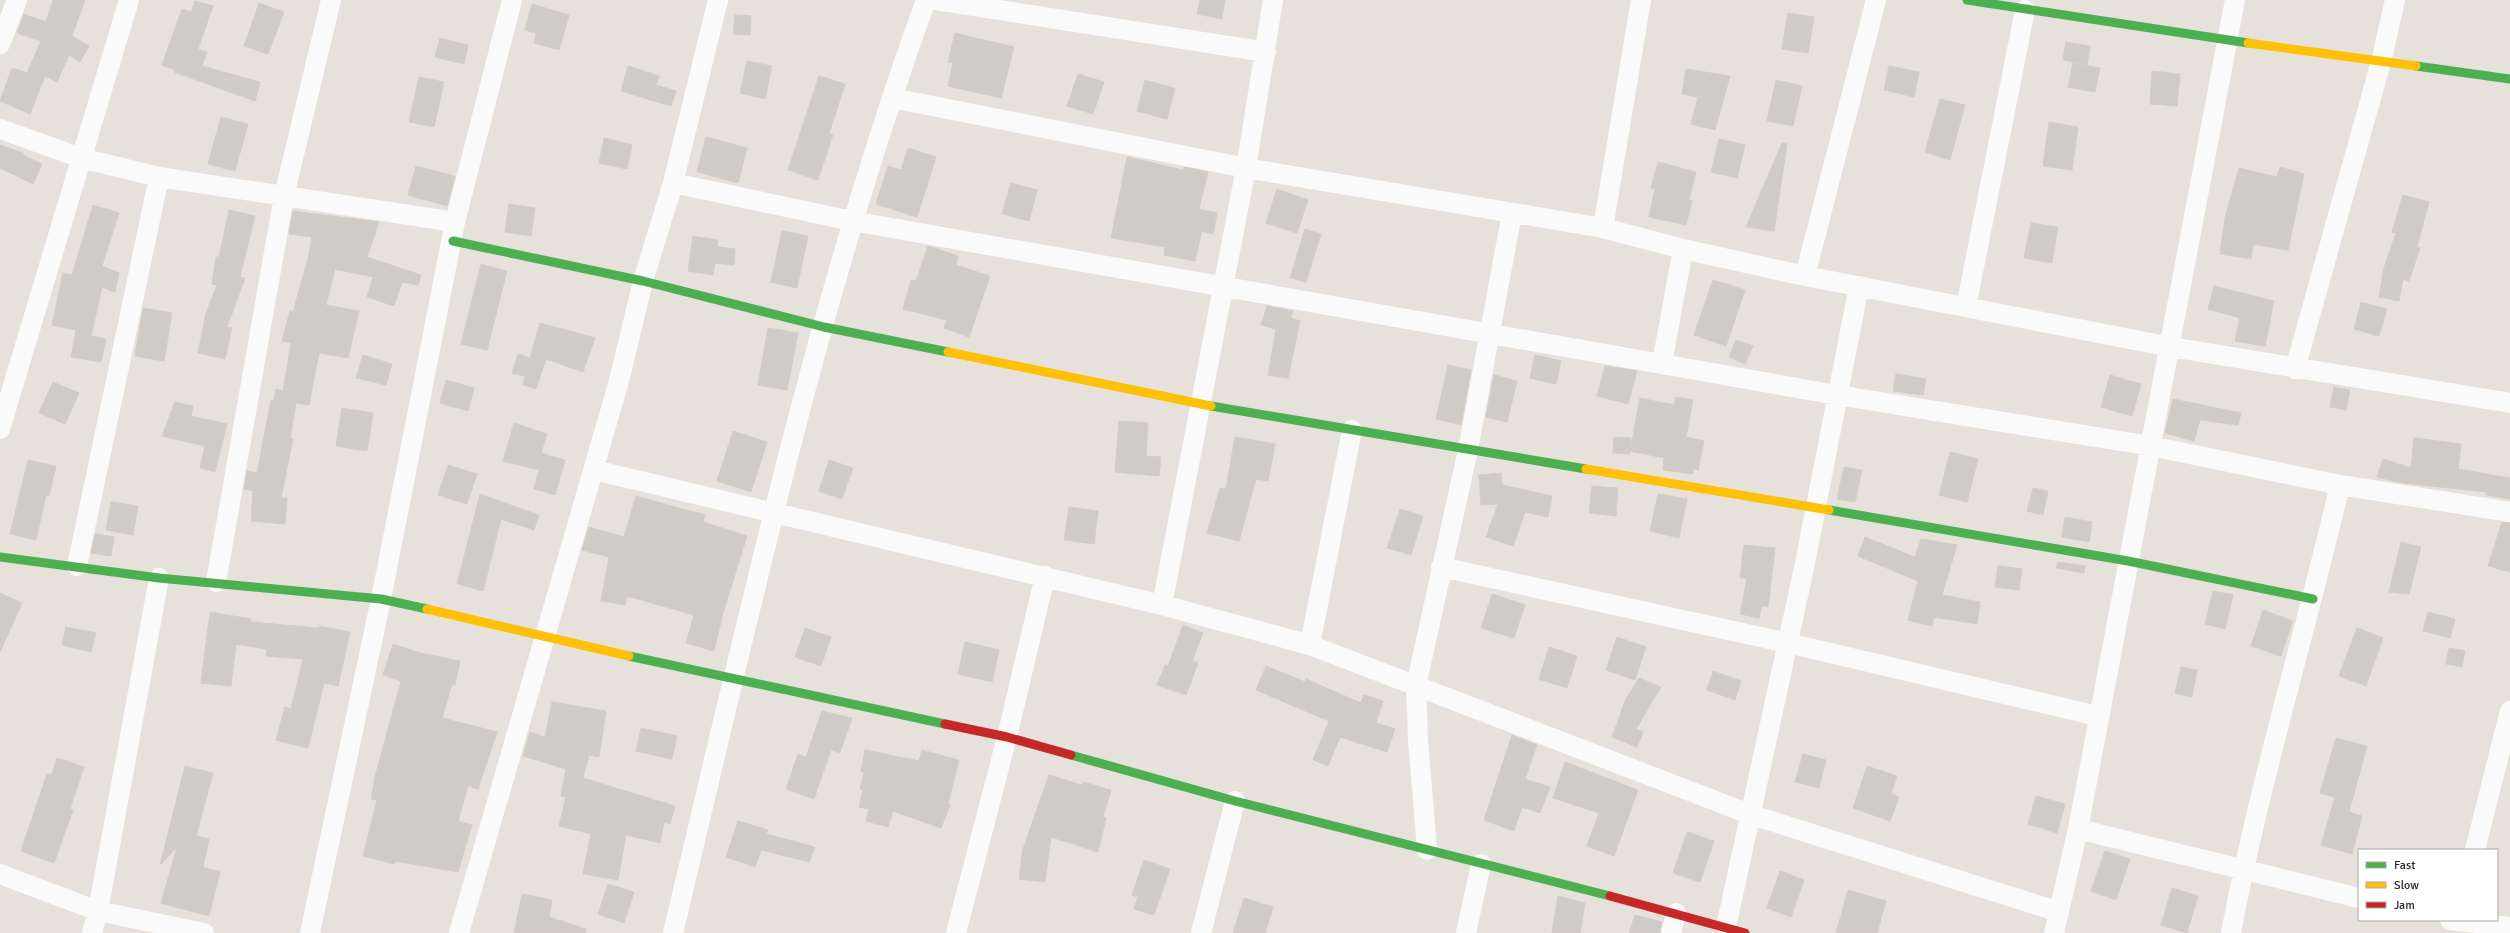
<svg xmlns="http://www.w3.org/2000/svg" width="2510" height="933" font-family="Signika,sans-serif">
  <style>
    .building { fill: #cfcbc6; stroke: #d2cdc7 }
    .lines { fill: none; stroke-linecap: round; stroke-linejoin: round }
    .street { stroke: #fbfafa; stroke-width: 20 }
    .fast { stroke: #4caf50; stroke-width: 9 }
    .slow { stroke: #ffc107; stroke-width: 9 }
    .jam { stroke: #c62828; stroke-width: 9 }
  </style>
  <rect width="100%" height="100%" fill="#e7e1db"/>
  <path class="building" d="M53,0h32l-13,36 17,10 -9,16 -11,-7 -12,27 -12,-6 -15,38 -30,-13 12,-33 15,5 14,-32 -24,-8 7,-19 22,8z
    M1200,0h25l-3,19 -25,-5z
    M195,1l18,5 -15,43 9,3 -5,14 58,16 -5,19 -81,-29 1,-2 -13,-5 20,-56 9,3z
    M259,3l25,9 -16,42 -24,-8z
    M532,4l37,11 -10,35 -25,-7 2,-10 -11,-3z
    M1788,13l26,4 -6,36 -26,-4z
    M735,15l16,1 -1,19 -17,-1z
    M955,33l59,14 -13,51 -53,-12 5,-23 -5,-1z
    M440,38l28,7 -4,19 -29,-7z
    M2066,42l24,4 -3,19 -24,-5z
    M747,61l25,5 -7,33 -25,-6z
    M2073,63l27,5 -5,24 -27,-5z
    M628,66l31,10 -3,9 20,6 -5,15 -50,-15z
    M1889,66l30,6 -5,25 -30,-7z
    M1686,69l44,7 -15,54 -24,-6 7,-27 -16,-3z
    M2152,71l28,3 -3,32 -27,-2z
    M1078,74l26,8 -11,32 -26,-8z
    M819,76l26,8 -16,50 4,1 -15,45 -30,-10z
    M419,77l25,5 -10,45 -25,-5z
    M1145,80l30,8 -8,31 -30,-8z
    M1776,80l26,6 -9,40 -26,-5z
    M1940,99l25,6 -15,55 -25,-8z
    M221,117l27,7 -13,47 -27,-7z
    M2049,122l29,5 -6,43 -29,-4z
    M706,137l41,11 -9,35 -41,-11z
    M604,138l28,7 -5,24 -28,-6z
    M1719,139l26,6 -8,33 -26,-6z
    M1782,143l5,1 -13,87 -28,-4z
    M0,145l23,8v2l19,9 -9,20 -33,-16z
    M908,148l28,9 -19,60 -41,-13 12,-38 13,4z
    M1127,157l56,13 1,-3 24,5 -9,37 18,4 -4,21 -11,-3 -7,30 -31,-6 1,-8 -54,-9z
    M1658,162l38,10 -7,28 3,1 -6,24 -37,-8 6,-28 -4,-1z
    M416,166l39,10 -8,30 -39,-11z
    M2280,167l24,7 -16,76 -35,-6 -2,15 -31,-5 5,-36 14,-50 38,9z
    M1011,183l26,7 -8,31 -27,-7z
    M1277,189l31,11 -11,33 -31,-10z
    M2403,195l26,7 -12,45 3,1 -11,33 -6,-2 -4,22 -20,-4 5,-29 12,-35 -4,-1z
    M509,204l26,4 -4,28 -26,-4z
    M93,205l26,8 -17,53 17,7 -4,19 -13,-5 -11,49 15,3 -5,23 -30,-5 5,-27 -24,-5 11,-52 9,2z
    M229,210l26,6 -15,61 5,1 -18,49 5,1 -7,31 -27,-6 8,-40 11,-28 -5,-1 4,-27h3z
    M293,211l86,11 -12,35 54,18 -3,10 -16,-3 -8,24 -27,-9 6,-20 -38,-8 -9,36 33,6 -11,47 -29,-5 -10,52 -13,-2 -6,35 3,1 -12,59h6l-2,26 -34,-3 2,-30 -9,-2 3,-18 10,2 14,-73 3,1 2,-12 7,2 8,-48 -9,-2 8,-30 3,1 16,-57 3,-18 -23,-3z
    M2031,223l27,4 -6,36 -28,-5z
    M1305,229l16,5 -15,48 -16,-4z
    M782,231l26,5 -11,52 -26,-6z
    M693,236l25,4 -1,7 18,2 -1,16 -19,-2 -2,12 -25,-4z
    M928,246l30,10 -2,9 34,11 -21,61 -25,-9 3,-8 -44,-11 8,-29 5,1z
    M481,264l26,7 -20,79 -26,-6z
    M1713,280l32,10 -19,56 -32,-11z
    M2214,286l60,15 -9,45 -30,-5 5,-23 -32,-9z
    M2361,302l26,7 -8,27 -25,-7z
    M1267,306l26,5 -2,7 9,3 -12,57 -20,-3 8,-46 -15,-4z
    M143,308l29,5 -8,48 -29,-5z
    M540,323l55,15 -12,34 -37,-13 -10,30 -13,-4 2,-9 -13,-3 6,-19 12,4z
    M768,328l30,5 -11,57 -29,-5z
    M1736,340l17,6 -8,18 -16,-7z
    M363,355l29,9 -6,21 -30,-7z
    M1535,355l26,6 -5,23 -26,-6z
    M1448,365l23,5 -10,55 -25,-6z
    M1605,366l32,5 -9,33 -31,-8z
    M1896,374l30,5 -3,16 -30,-4z
    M1494,375l23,6 -10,41 -21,-5z
    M2110,375l31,9 -9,32 -31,-9z
    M446,380l28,8 -6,23 -28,-8z
    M53,382l26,11 -14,31 -26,-11z
    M2334,387l16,3 -4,20 -16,-3z
    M1676,397l17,3 -7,37 18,4 -6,29 -4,-1 -1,5 -30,-4 1,-12 -34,-7 10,-53 34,7z
    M2173,399l68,14 -3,12 -38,-5 -6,21 -29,-8z
    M175,402l18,4 -2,10 36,8 -12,48 -15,-4 5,-22 -43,-10z
    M342,408l31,5 -6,38 -31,-5z
    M1119,421l29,2 -2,33 15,1 -2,19 -44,-4z
    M514,423l33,11 -6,19 24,7 -10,35 -21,-6 5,-19 -36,-9z
    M733,431l34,11 -16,50 -34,-11z
    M1235,437l40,7 -7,37 -12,-2 -17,62 -32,-8 13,-45 6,1z
    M1614,437l17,1 -1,16 -17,-1z
    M2414,438l47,6 -3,25 52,9v21l-24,-4v-3l-83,-9 -26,-6 6,-18 28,9z
    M1950,452l28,7 -11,43 -28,-7z
    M28,460l28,6 -7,30 -3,-1 -10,45 -26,-6z
    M829,460l24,8 -11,31 -23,-8z
    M448,465l29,9 -10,30 -29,-9z
    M1844,467l18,3 -7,32 -18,-3z
    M1501,473l1,12 50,11 -4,21 -23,-5 -12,34 -27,-9 12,-33 -17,1 -2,-30z
    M1592,486l26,2 -2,28 -27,-3z
    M2033,488l15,3 -5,24 -16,-4z
    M480,494l59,21 -5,15 -33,-11 -18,72 -26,-7z
    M1658,494l29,5 -8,39 -29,-7z
    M636,496l69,19 -2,7 44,14 -24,77 -9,38 -28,-8 8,-28 -67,-19 -2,9 -24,-4 8,-44 -27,-7 7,-23 35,10z
    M111,502l27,4 -5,29 -27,-5z
    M1069,507l29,4 -4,33 -30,-4z
    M1400,509l23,7 -12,39 -24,-7z
    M2065,517l27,5 -3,20 -27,-5z
    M2502,522l8,1v49l-22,-6z
    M95,534l19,3 -3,19 -20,-3z
    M1865,537l50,20 6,-18 36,6 -15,50 38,7 -3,22 -43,-7 -2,9 -24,-6 10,-39 -60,-25z
    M2401,542l20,5 -12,47 -20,-2z
    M1744,545l31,3 -7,59 -6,-1 -3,12 -19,-4 7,-36h-7z
    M2058,562l27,4 -1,7 -28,-5z
    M1998,566l24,3 -3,21 -24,-3z
    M2213,591l20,4 -8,34 -20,-5z
    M0,593l22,10 -22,49z
    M1492,594l33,11 -11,33 -33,-10z
    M2263,610l30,11 -12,35 -30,-10z
    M210,612l41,7v3l68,6v-2l31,6 -12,54 -14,-3 -16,65 -32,-8 9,-33 6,2 12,-50 -37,-3 1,-7 -31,-5 -5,42 -30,-3z
    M2428,612l27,7 -5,19 -27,-7z
    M1183,625l20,8 -11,28 6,2 -12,32 -29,-10 8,-20 3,1z
    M66,627l30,6 -5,19 -29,-7z
    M805,628l26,9 -10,29 -26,-9z
    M2357,628l26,10 -17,48 -27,-10z
    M1617,637l29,10 -11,33 -29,-10z
    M965,642l34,8 -7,32 -34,-8z
    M393,644l27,9 40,8 -5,24 -3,-1 -10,34 55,14 -19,57 -10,-3 -10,35 14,4 -14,47 -63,-11v3l-32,-8 14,-56 -6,-1 5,-26 25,-92 -18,-6z
    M1549,647l28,9 -10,32 -28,-9z
    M2449,648l16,3 -3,16 -16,-3z
    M1266,666l39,16 1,-3 55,24 3,-8 19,6 -7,22 19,6 -8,23 -47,-15 -12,29 -15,-6 16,-39 -73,-31z
    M2181,667l16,3 -5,27 -17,-4z
    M1713,671l28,10 -6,19 -28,-10z
    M1639,678l22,9 -25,42 7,3 -6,15 -25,-10 13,-36z
    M552,702l54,9 -7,46 -10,-2 -6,23 92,28 -5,18 -6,-2 -4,21 -34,-8 -8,45 -35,-6 8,-40 -32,-8 7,-29 -5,-1 5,-27 -43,-13 7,-24 15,5z
    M822,711l30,7 -12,35 -9,-3 -17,49 -28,-10 12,-35 8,3z
    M641,728l36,8 -5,23 -36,-8z
    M1512,735l25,10 -12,34 25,8 -10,26 -18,-6 -8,24 -30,-11z
    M2336,738l31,8 -18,66 13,4 -10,38 -31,-9 14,-48 -15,-4z
    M865,750l54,11 3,-11 37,10 -11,44 2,1 -9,23 -48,-17 -5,16 -22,-6 3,-12 -10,-2 4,-17 -3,-1 4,-17 -3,-1z
    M1803,754l23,6 -7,28 -24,-6z
    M57,758l27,9 -14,42 3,1 -19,53 -33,-12 26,-77h5z
    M1565,762l73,28 -24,66 -27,-10 12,-33 -46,-15z
    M185,766l28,7 -17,63 13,3 -6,28 17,5 -11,44 -48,-13 16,-56 -17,18z
    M1867,766l30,10 -6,18 8,3 -9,24 -37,-13z
    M1049,775l33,10 1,-3 28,8 -8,27 3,1 -8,34 -47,-15 -6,45 -26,-3 4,-30z
    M2036,796l29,8 -8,29 -29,-9z
    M738,821l30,9 -2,4 49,13 -6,15 -48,-12 -6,17 -29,-10z
    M1687,832l27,9 -14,41 -27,-9z
    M2105,851l25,8 -14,41 -25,-9z
    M1144,860l26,9 -16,46 -20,-6 4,-12 -6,-2z
    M1780,871l24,9 -13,37 -24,-9z
    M608,884l26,8 -10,31 -26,-9z
    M2172,888l26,8 -11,37 -26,-8z
    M1848,890l38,11 -9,32h-41z
    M522,894l30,6 -3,17 37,12v4h-72z
    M1558,896l27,7 -5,30h-28z
    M1244,898l29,9 -8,26h-32z
    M1635,915l27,7 -2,11h-31z"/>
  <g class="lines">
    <path class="street" d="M936,0l330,52
      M0,44l17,-44
      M892,98l354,70 357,60 80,21 122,27 366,71 339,56
      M0,129l81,29 78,19 296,45
      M673,183l179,38 985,174 314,51 189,39 170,27
      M1603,228l38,-228
      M1805,276l71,-276
      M1966,307l59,-297
      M1662,363l21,-114
      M2295,369l86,-307 14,-62
      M0,429l129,-429
      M594,470l568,135 148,40 442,170 307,97
      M77,566l82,-389
      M1441,567l347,76 310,73
      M216,582l68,-386 47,-196
      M1162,605l84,-437 27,-168
      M1310,645l42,-215
      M2078,829l281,69
      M1427,850l-9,-110 -2,-54 52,-236 44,-237
      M2475,850l35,-139
      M0,874l98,37 106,22
      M2450,920l60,7
      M1726,927l78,-359 55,-282
      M92,933l6,-22 61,-333
      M310,933l71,-334 74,-377 57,-222
      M459,933l160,-552 24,-100 30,-98 45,-183
      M673,933c75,-313 143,-630 253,-933
      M956,933l51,-196 38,-161
      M1201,933l34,-132
      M1466,933l15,-69
      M1671,933l5,-20
      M2054,933l24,-104 157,-829
      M2231,933c28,-150 74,-298 109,-448"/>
    <path class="fast" d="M1967,0l281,43
      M2416,66l94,13
      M453,241l190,40 181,46 124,25
      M1211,406l375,63
      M1829,510l299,51 185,38
      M0,557l159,21 222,21 46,10
      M629,656l316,68
      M1071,755l164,46 375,95"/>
    <path class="slow" d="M2248,43l168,23
      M948,352l263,54
      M1586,469l243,41
      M427,609l202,47"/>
    <path class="jam" d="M945,724l62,13 64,18
      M1610,896l135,37"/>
  </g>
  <rect x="2358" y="849" width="140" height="72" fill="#ffffff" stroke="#a9a9a9"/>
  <rect x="2366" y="862" width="20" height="6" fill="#4caf50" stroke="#a9a9a9"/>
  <text x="2394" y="869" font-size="12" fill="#272727">Fast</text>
  <rect x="2366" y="882" width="20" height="6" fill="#ffc107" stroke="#a9a9a9"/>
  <text x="2394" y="889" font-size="12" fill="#272727">Slow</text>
  <rect x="2366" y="902" width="20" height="6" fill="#c62828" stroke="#a9a9a9"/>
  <text x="2394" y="909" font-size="12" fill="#272727">Jam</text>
</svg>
